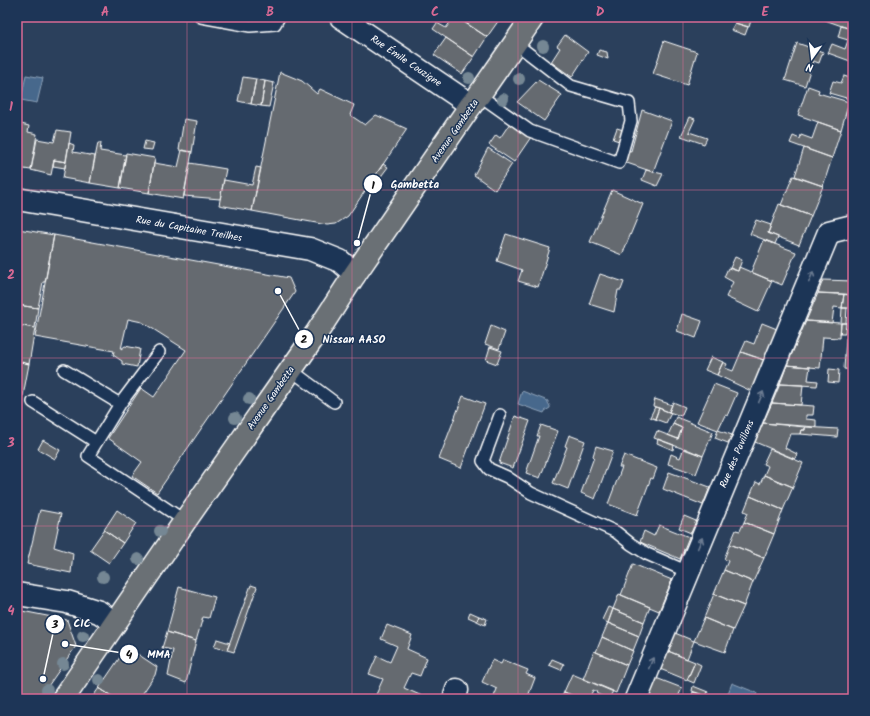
<svg xmlns="http://www.w3.org/2000/svg" width="870" height="716" font-family="Kalam,sans-serif">
  <style>
    .water { fill: #46678c; stroke: #90a4ba }
    .building { fill: #656b70; stroke: #fff }
    .lines { fill: none; stroke-linecap: round; stroke-linejoin: round }
    .lane-casing { stroke: #fff; stroke-width: 14 }
    .street-casing { stroke: #fff; stroke-width: 25 }
    .primary-casing { stroke: #fff; stroke-width: 25 }
    .lane { stroke: #1d3557; stroke-width: 11 }
    .street { stroke: #1d3557; stroke-width: 22 }
    .primary { stroke: #6a7074; stroke-width: 22 }
    .tree { fill: #758794 }
    .oneway { stroke: #6c7c92 }
    .grid { fill: none; stroke: #d76994; stroke-width: 1; stroke-opacity: 0.55 }
    .labels { text-anchor: middle; dominant-baseline: central; stroke-width: 3; stroke-linejoin: round; paint-order: stroke }
    .street-label { font-size: 10px; fill: #fff; stroke: #1d3557 }
    .leader { fill: none; stroke: #fff; stroke-width: 1.5 }
    .callout-dot { fill: #fff; stroke: #1d3557; stroke-width: 1.5 }
    .mark-label { font-size: 12px; text-anchor: middle; font-weight: bold; fill: #111 }
    .callout-label { font-size: 11px; text-anchor: middle; font-weight: bold; fill: #fff; stroke: #1d3557; stroke-width: 3; stroke-linejoin: round; paint-order: stroke }
    .neatline { fill: none; stroke: #d76994; stroke-width: 1.5 }
    .grid-label { font-size: 13px; text-anchor: middle; font-weight: bold; fill: #d76994 }
  </style>
  <rect width="100%" height="100%" fill="#2b405c"/>
  <filter id="ink" filterUnits="userSpaceOnUse"><feTurbulence type="fractalNoise" baseFrequency=".025" numOctaves="2"/><feDisplacementMap in="SourceGraphic" scale="8" xChannelSelector="R" yChannelSelector="G"/><feConvolveMatrix kernelMatrix="1 2 1 2 8 2 1 2 1" color-interpolation-filters="sRGB"/></filter>
  <g filter="url(#ink)">
    <path class="water" d="M26,75l17,3 -6,25 -16,-3z
      M522,391l26,10v2l2,3v2l-5,3 -1,2 -26,-9z
      M732,683l25,10 -3,6h-20l-7,-3z"/>
    <path class="building" d="M454,17h2l31,20 -13,20 -41,-28 4,-6 9,5z
      M466,17h28l5,3 -12,17 -24,-16z
      M737,17h15l-3,10 -14,-4z
      M826,17h27v13l-28,-10z
      M735,23l13,4 -3,8 -14,-5z
      M841,26l11,3 -4,11 -10,-3z
      M852,29l1,1v32l-25,-9 4,-9 13,5z
      M565,35l23,17 -16,25 -21,-15 9,-14 -3,-2z
      M446,38l28,19 -12,17 -28,-19z
      M664,41l33,11 -10,33 -34,-11z
      M797,43l26,9 -4,11 -6,-2 -8,25 -20,-6z
      M599,50l8,2 1,7 -11,-4z
      M280,72l22,9 15,13 3,-5 34,16 -4,10 15,10 11,-10 31,14 -59,87 -12,8 -9,1 -75,-14z
      M844,76l9,3v21l-24,-7 4,-12 8,2z
      M243,77l13,2 -5,25 -13,-3z
      M256,79l9,2 -4,25 -10,-2z
      M538,80l24,15 -18,26 -27,-19z
      M265,81l9,2 -5,24 -8,-1z
      M808,86l11,4 -1,3 31,9 -8,28 -43,-15z
      M642,110l30,11 -19,51 -29,-10 4,-12 3,1z
      M690,117l5,2 -6,13 18,6 -3,6 -23,-8z
      M184,119l13,2 -5,31 -13,-2z
      M818,122l23,8 -9,28 -42,-15 3,-7 7,3 1,-4 11,4z
      M17,123l12,3 -1,6 9,2 -6,36 -14,-2z
      M510,123l21,14 -17,25 -25,-17 7,-10 4,3z
      M617,128l6,2 -4,11 -6,-2z
      M57,130l14,2 -5,30 -12,-2 -3,15 -20,-5 6,-31 17,3z
      M145,141l9,2 -2,7 -9,-1z
      M69,143l5,2 -1,7 22,4 -5,27 -27,-5z
      M98,143h3l-1,8 26,4 -6,33 -30,-5z
      M488,148l24,16 -17,26 -21,-15z
      M804,148l28,10 -9,28 -28,-10z
      M182,150l10,2 -9,47 -34,-6 5,-30 24,4z
      M126,153l29,5 -6,35 -29,-5z
      M54,160l12,2 -1,6 -12,-2z
      M190,163l36,6 -6,30 -36,-3z
      M383,164l5,3 -12,16 -4,-3z
      M256,167l5,1 -9,43 -33,-6 5,-25 28,5z
      M646,170l17,4 -6,12 -15,-6z
      M793,176l30,10 -12,30 -30,-11z
      M612,190l31,14 -21,51 -32,-13z
      M779,204l32,12 -12,29 -31,-12z
      M756,220l15,5 -3,8 10,4 -3,7 -25,-10z
      M18,229l36,6 -9,47h-2l-5,26 -21,-3v-68z
      M506,234l44,14 -12,39 -20,-6 4,-11 -25,-9z
      M54,235l235,43 6,14 -138,201 -25,-17 10,-14 -34,-24 33,-50 13,9 32,-47 -44,-28 -14,-3 -7,30 4,-3 15,3 -3,18 -15,-3v-3l-9,-6 1,-4 -79,-14z
      M764,240l32,12 -14,33 -31,-13z
      M735,257l7,3 -4,11 -8,-3z
      M739,267l33,14 -14,31 -32,-15 7,-15 -9,-5 4,-9 10,3z
      M600,274l24,8 -3,8h-3l-4,22 -25,-8z
      M823,280l30,1v14l-35,-2z
      M818,293l26,1 -2,14 -8,-1 -2,16 -26,-2z
      M844,294l9,1v13h-11z
      M17,305l21,3 -3,20 -18,-3z
      M842,308h5l-1,15h-5z
      M682,314l20,7 -6,17 -19,-7z
      M806,321l35,2 -1,15 -17,-1 -3,31 -33,-3z
      M762,323l15,6 -13,31 -23,-8 5,-11 8,3z
      M841,323h5l-1,11h-5z
      M17,325l18,3 -6,36 -12,-3z
      M491,326l14,6 -6,17 -14,-5z
      M846,338h7v32l-9,-1z
      M490,347l12,4 -5,13 -11,-4z
      M741,352l23,8 -13,31 -34,-16 6,-13 4,2 -2,4 8,3z
      M711,357l12,5 -6,13 -12,-5z
      M17,361l12,3 -6,32 -6,-1z
      M787,365l23,2 -2,13 10,1 -1,5 -37,-2z
      M829,369l10,1 -1,13 -10,-1z
      M714,384l23,9 -10,23 -2,-1 -7,15 -21,-8z
      M780,384l23,1 -2,20 -29,-2z
      M463,396l22,8 -24,64 -22,-9z
      M655,399l17,6 -3,7 -16,-6z
      M673,402l12,5 -4,9 -12,-4z
      M772,403l42,3 -1,9h-7v4l10,1v7l-53,-4z
      M655,407l4,1 -4,11 -5,-2z
      M659,408l12,5 -5,10 -11,-4z
      M515,416l15,5 -17,47 -14,-5z
      M676,417l37,15 -10,24 -49,-18 3,-7 21,8 4,-11 -9,-4z
      M763,423l42,4v3h-4l-1,4h-10l-5,14 12,6 -2,5 -40,-17z
      M673,424l9,4 -4,11 -10,-4z
      M541,425l17,6 -18,47 -14,-5 13,-37h-2z
      M805,427l33,2 -1,8 -37,-3 1,-4h4z
      M718,430l14,5 -4,8 -13,-5z
      M569,435l16,6 -17,48 -15,-6 14,-36 -2,-1z
      M658,439l16,6 -1,5 -16,-7z
      M43,440l17,10 -5,9 -17,-10z
      M596,446l17,5 -18,48 -14,-6 13,-36 -1,-1z
      M684,448l19,8 -7,18 -28,-10 3,-10 9,4z
      M770,449l33,14 -10,24 -29,-12 4,-9 -5,-2z
      M624,455l33,13 -4,11 -2,-1 -14,37 -29,-11 14,-37h-3z
      M669,472l41,15 -7,18 -40,-16z
      M764,475l29,12 -10,23 -33,-14 6,-14 4,2z
      M750,496l33,14 -9,24 -30,-12 4,-9 -4,-2z
      M40,510l21,4 -7,33 19,6 -2,20 -44,-9z
      M117,510l19,13 -13,20 -19,-13z
      M684,516l12,5 -5,12 -12,-5z
      M744,522l30,12 -10,24 -34,-14 6,-14 4,1z
      M659,525l30,12 -9,22 -40,-17 4,-11 10,5z
      M104,530l19,13 -14,20 -19,-13z
      M730,544l34,14 -11,24 -29,-12 4,-9 -4,-2z
      M633,564l39,16 -13,31 -38,-16z
      M724,570l29,12 -9,24 -30,-12z
      M251,585l6,2 -23,65 -7,-2z
      M179,587l36,10 -6,21 -6,-1 -7,24 -29,-9z
      M619,594l31,13 -6,15 -31,-13z
      M714,594l30,12 -11,24 -29,-12z
      M608,607l5,2 -5,14 -6,-3z
      M613,609l31,13 -5,14 -31,-13z
      M17,610l50,10 9,26 -37,53h-12l-10,-7z
      M470,612l9,4 -2,5 -9,-4z
      M479,616l8,3 -2,6 -8,-4z
      M704,618l29,12 -8,22 -31,-11z
      M608,623l31,13 -6,15 -31,-14z
      M387,625l25,10 -5,14 20,9 -7,18 -9,-3 -7,15 18,8 -1,3h-47l9,-20 -14,-5 8,-18 13,6 7,-16 -16,-7z
      M167,632l29,9 -10,42 -18,-7 5,-26 -11,-2z
      M675,633l19,8 -7,18 -19,-8z
      M602,637l31,14 -6,14 -31,-13z
      M217,639l13,4 -3,7 -13,-3z
      M127,647l30,20 -2,8 -16,24h-23l-17,-11z
      M594,651l33,14 -11,28 -33,-14z
      M668,651l27,11 -8,18 -27,-11z
      M552,659l12,5 -3,6 -12,-5z
      M492,660l9,4 2,-4 25,10 -2,4 9,4 -8,21h-34l4,-10 -15,-7z
      M695,662l6,3 -7,18 -7,-3z
      M572,674l41,17 -4,8 -12,-5 -1,-3 -3,-1 -4,9h-8l-17,-7z
      M656,678l26,10 -4,9 5,2h-35z
      M693,686l15,6 -2,4 -14,-5z
      M99,688l17,11h-25z
      M564,692l17,7h-20z
      M693,692l9,3 -2,4 -9,-1z"/>
    <g class="lines">
      <defs>
        <path id="lane" d="M201,17l49,9 25,-2 4,-7
          M479,95l51,36 89,32 12,-42 -2,-18 -58,-17 -56,-43
          M64,370l56,34 -32,52 97,65
          M291,370l43,32
          M33,402l63,40
          M120,404l39,-52
          M500,415l-17,46 6,8 18,8 24,16 85,39 15,12 16,10 41,18"/>
        <path id="street" d="M341,17l130,88
          M17,199l293,50 30,12 15,13
          M17,594l50,8 32,10 16,11
          M454,699l3,-9
          M636,699l193,-467 24,-6"/>
        <path id="primary" d="M63,699l122,-178 131,-187 39,-60 116,-169 8,-10 54,-78"/>
      </defs>
      <use href="#lane" class="lane-casing"/>
      <use href="#street" class="street-casing"/>
      <use href="#primary" class="primary-casing"/>
      <use href="#lane" class="lane"/>
      <use href="#street" class="street"/>
      <use href="#primary" class="primary"/>
    </g>
    <g class="tree">
      <circle cx="543" cy="46" r="6"/>
      <circle cx="469" cy="78" r="6"/>
      <circle cx="519" cy="79" r="6"/>
      <circle cx="503" cy="99" r="6"/>
      <circle cx="249" cy="399" r="6"/>
      <circle cx="235" cy="418" r="6"/>
      <circle cx="160" cy="531" r="6"/>
      <circle cx="138" cy="559" r="6"/>
      <circle cx="103" cy="577" r="6"/>
      <circle cx="83" cy="636" r="6"/>
      <circle cx="63" cy="664" r="6"/>
      <circle cx="99" cy="680" r="6"/>
      <circle cx="47" cy="690" r="6"/>
    </g>
    <defs><path id="oneway-shaft" d="M-6 0H5M1.5-3L5.5 0L1.5 3" fill="none" stroke-width="1.6" stroke-linecap="round" stroke-linejoin="round"/></defs>
    <g class="oneway">
      <use href="#oneway-shaft" transform="translate(811 277) rotate(-68)"/>
      <use href="#oneway-shaft" transform="translate(761 397) rotate(-67)"/>
      <use href="#oneway-shaft" transform="translate(700 543) rotate(-67)"/>
      <use href="#oneway-shaft" transform="translate(651 663) rotate(-68)"/>
    </g>
  </g>
  <path class="grid" d="M187,17v682M352,17v682M518,17v682M683,17v682M17,190h836M17,358h836M17,526h836"/>
  <g class="labels">
    <g class="street-label">
      <text transform="translate(406 61) rotate(34)">Rue Émile Couzigne</text>
      <text transform="translate(455 131) rotate(-55)">Avenue Gambetta</text>
      <text transform="translate(189 229) rotate(10)">Rue du Capitaine Treilhes</text>
      <text transform="translate(271 398) rotate(-55)">Avenue Gambetta</text>
      <text transform="translate(737 454) rotate(-67)">Rue des Pavillons</text>
    </g>
  </g>
  <path class="leader" d="M357 243L373 184M278 291L304 339M43 679L55 624M65 644L129 654"/>
  <g class="callout-dot">
    <circle cx="357" cy="243" r="4"/>
    <circle cx="278" cy="291" r="4"/>
    <circle cx="43" cy="679" r="4"/>
    <circle cx="65" cy="644" r="4"/>
    <circle cx="373" cy="184" r="10"/>
    <circle cx="304" cy="339" r="10"/>
    <circle cx="55" cy="624" r="10"/>
    <circle cx="129" cy="654" r="10"/>
  </g>
  <g class="mark-label">
    <text x="373" y="189">1</text>
    <text x="304" y="343">2</text>
    <text x="55" y="628">3</text>
    <text x="129" y="658">4</text>
  </g>
  <g class="callout-label">
    <text x="415" y="188">Gambetta</text>
    <text x="354" y="343">Nissan AASO</text>
    <text x="82" y="627">CIC</text>
    <text x="159" y="658">MMA</text>
  </g>
  <rect width="870" height="716" fill="none" stroke="#1d3557" stroke-width="44"/>
  <g transform="translate(812 58) rotate(194)" stroke="#1d3557" stroke-width="3" paint-order="stroke">
  <path d="M0-3L7 15L0 10L-7 15Z" fill="#ffffff"/>
  <text y="-6" font-size="11" font-weight="bold" text-anchor="middle" fill="#ffffff">N</text>
  </g>
  <rect x="22" y="22" width="826" height="672" class="neatline"/>
  <g class="grid-label">
    <text x="105" y="16">A</text>
    <text x="270" y="16">B</text>
    <text x="435" y="16">C</text>
    <text x="600" y="16">D</text>
    <text x="765" y="16">E</text>
    <text x="11" y="111">1</text>
    <text x="11" y="279">2</text>
    <text x="11" y="447">3</text>
    <text x="11" y="615">4</text>
  </g>
</svg>
